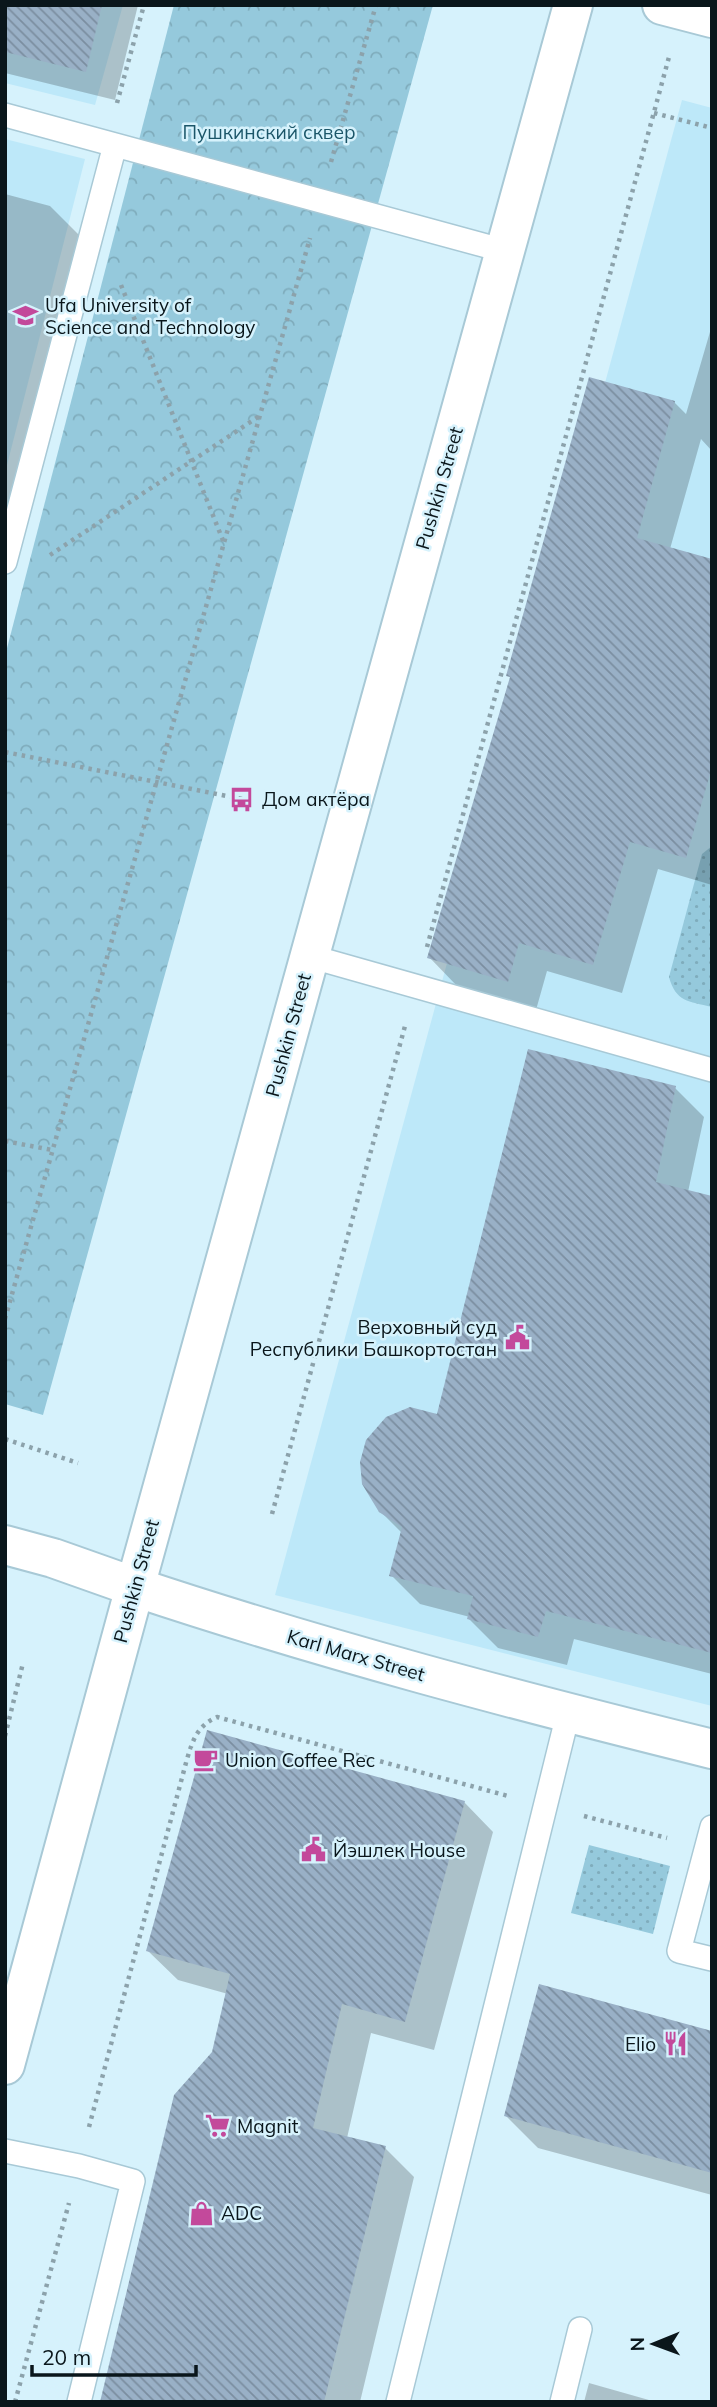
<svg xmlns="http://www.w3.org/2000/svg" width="717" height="2407" font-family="Mulish,sans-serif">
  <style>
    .built { fill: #bde8f9 }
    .grass { fill: url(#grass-dots) }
    .park { fill: url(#park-crowns) }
    .shadow { fill: #0003 }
    .building { fill: url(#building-back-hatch) }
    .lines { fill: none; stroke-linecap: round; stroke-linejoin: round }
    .service-casing { stroke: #a8c9d6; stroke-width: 26 }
    .minor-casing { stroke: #a8c9d6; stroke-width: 42 }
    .tertiary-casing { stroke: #a8c9d6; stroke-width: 42 }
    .secondary-casing { stroke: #a8c9d6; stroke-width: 42 }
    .path { stroke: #8ca2ab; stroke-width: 4.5; stroke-dasharray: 3.5 5; stroke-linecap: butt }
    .service { stroke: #fff; stroke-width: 23 }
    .minor { stroke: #fff; stroke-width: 38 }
    .tertiary { stroke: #fff; stroke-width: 38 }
    .secondary { stroke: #fff; stroke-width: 38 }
    .labels { text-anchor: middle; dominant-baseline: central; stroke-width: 5; stroke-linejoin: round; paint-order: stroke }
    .park-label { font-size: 19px; fill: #1b5669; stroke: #d6f2fc }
    .poi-label { font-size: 19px; fill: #0a161b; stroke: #d6f2fc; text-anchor: start }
    .street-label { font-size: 19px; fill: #0a161b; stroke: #d6f2fc }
  </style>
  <defs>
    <pattern id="grass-dots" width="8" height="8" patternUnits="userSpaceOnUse" patternTransform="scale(1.75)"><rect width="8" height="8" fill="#95c9dc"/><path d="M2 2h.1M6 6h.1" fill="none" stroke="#7facbc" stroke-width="1.8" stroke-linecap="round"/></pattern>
    <pattern id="park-crowns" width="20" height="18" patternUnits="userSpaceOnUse" patternTransform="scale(1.75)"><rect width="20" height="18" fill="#95c9dc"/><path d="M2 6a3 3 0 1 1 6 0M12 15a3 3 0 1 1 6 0" fill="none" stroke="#7facbc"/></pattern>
    <pattern id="building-back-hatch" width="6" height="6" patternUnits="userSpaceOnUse" patternTransform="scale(1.75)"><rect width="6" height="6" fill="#99b0c6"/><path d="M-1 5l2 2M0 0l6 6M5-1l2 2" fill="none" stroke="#7b8ea0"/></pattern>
  </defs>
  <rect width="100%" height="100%" fill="#d6f2fc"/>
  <path class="built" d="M5,5h118l-28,100 -90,-22z
    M682,100l30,8v1598l-437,-111z
    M5,139l80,20 -80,314z"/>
  <path class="grass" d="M712,846v161c-24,-6 -36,-5 -43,-30l33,-123z
    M589,1845l81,21 -17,68 -82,-21z"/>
  <path class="park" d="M174,5h259l-390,1410 -38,-11v-748z"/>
  <path class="shadow" d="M5,5h133l-23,95 -110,-27z
    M5,194l45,12 29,29 -74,288z
    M712,325v126l-11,-12 -31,110 42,12v324l-54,-16 -36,124 -75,-22 -11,39 -79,-24 -28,-29 83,-278 -4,-4 166,-273 12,12z
    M675,1088l29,29 -16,75 24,6v476l-138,-35 -7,26 -69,-17 -29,-29 1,-2 -50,-13 -29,-29 11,-42 -22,-22 59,-95z
    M464,1802l29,30 -59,218 -63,-17 -24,105 38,10 29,29 -54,225h-258l112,-349 14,-59 -50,-14 -30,-29z
    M712,2032v163l-174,-47 -32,-32z
    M589,2383l67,19h-72z"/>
  <path class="building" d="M5,5h97l-16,67 -81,-20z
    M589,377l86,24 -38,137 75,21v208l-26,91 -56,-16 -37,123 -74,-22 -11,39 -81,-24 83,-281 -4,-1z
    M528,1049l148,37 -20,96 56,14v457l-166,-42 -8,26 -71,-18 6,-23 -84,-20 13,-49 -23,-15 -17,-28 -2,-22 6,-22 20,-23 24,-10 27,7z
    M207,1730l258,71 -60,221 -63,-18 -29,124 73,18 -62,256h-224l74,-307 38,-43 18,-78 -84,-23z
    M539,1984l173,47v142l-208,-57z"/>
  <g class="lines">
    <defs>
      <path id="service" d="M5,115l500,136
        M5,562l110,-417
        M309,956l403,114
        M712,1827l-33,124 33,8
        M5,2151l74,15 54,15 -54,221
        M398,2402l170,-688
        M562,2402l18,-73"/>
      <path id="minor" d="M662,5l50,13"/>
      <path id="tertiary" d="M135,1587c189,63 383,114 577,162"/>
      <path id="secondary" d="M5,1545l48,13 82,29
        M5,2065l130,-478 438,-1582"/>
    </defs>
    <use href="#service" class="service-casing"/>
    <use href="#minor" class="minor-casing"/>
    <use href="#tertiary" class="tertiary-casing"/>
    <use href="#secondary" class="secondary-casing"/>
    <path class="path" d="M117,103l27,-98
      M654,113l58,15
      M331,162l45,-157
      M121,285l103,258
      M50,555l211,-140
      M5,752l237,47
      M427,947l242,-890
      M5,1141l47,9
      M5,1319l305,-1081
      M5,1439l73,24
      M272,1514l133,-488
      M5,1736l18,-73
      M584,1816l83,22
      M89,2127l98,-368c6,-19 10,-33 30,-42l291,79
      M15,2402l54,-199"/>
    <use href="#service" class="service"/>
    <use href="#minor" class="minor"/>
    <use href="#tertiary" class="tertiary"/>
    <use href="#secondary" class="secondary"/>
  </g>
  <defs>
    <symbol id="university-bare" viewBox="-9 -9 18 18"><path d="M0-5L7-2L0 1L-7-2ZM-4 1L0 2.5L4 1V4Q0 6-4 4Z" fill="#c3499b" stroke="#d6f2fc" stroke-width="2.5" paint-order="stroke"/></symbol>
    <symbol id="bus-bare" viewBox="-9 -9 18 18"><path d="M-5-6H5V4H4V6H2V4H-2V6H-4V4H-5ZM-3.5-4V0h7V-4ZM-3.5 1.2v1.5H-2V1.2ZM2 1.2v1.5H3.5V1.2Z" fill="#c3499b" stroke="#d6f2fc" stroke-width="2.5" paint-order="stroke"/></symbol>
    <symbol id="civic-bare" viewBox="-9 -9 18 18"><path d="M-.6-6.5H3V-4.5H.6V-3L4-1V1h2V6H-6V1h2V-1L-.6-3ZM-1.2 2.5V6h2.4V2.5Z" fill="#c3499b" stroke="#d6f2fc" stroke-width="2.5" paint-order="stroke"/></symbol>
    <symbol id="cafe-bare" viewBox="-9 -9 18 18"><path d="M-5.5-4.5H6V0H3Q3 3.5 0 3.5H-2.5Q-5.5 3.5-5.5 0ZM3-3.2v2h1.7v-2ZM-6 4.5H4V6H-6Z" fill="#c3499b" stroke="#d6f2fc" stroke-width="2.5" paint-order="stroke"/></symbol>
    <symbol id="restaurant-bare" viewBox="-9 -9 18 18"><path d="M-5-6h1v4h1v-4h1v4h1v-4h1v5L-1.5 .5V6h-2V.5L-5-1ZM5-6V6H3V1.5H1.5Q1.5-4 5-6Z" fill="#c3499b" stroke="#d6f2fc" stroke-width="2.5" paint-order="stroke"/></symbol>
    <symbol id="supermarket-bare" viewBox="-9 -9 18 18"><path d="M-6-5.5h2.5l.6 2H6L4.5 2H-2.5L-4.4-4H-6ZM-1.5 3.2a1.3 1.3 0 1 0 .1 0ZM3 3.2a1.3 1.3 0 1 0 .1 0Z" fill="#c3499b" stroke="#d6f2fc" stroke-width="2.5" paint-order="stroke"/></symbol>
    <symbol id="shop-bare" viewBox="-9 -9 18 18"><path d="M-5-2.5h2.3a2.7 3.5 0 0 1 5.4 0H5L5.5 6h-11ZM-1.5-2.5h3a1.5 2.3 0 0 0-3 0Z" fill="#c3499b" stroke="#d6f2fc" stroke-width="2.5" paint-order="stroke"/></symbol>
  </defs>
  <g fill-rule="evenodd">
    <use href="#university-bare" x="8" y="298" width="35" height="35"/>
    <use href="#bus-bare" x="224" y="782" width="35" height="35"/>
    <use href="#civic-bare" x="500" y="1320" width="35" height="35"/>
    <use href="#cafe-bare" x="188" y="1742" width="35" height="35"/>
    <use href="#civic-bare" x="296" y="1832" width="35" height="35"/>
    <use href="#restaurant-bare" x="658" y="2026" width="35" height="35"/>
    <use href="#supermarket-bare" x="200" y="2108" width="35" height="35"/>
    <use href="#shop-bare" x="184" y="2196" width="35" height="35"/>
  </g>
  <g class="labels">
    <g class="park-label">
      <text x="269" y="132">Пушкинский сквер</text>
    </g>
    <g class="poi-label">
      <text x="45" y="305">Ufa University of<tspan x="45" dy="22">Science and Technology</tspan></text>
      <text x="262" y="799">Дом актёра</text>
      <text x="497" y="1327" text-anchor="end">Верховный суд<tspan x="497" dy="22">Республики Башкортостан</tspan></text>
      <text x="225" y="1760">Union Coffee Rec</text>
      <text x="333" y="1850">Йэшлек House</text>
      <text x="656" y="2044" text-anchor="end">Elio</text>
      <text x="237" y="2126">Magnit</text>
      <text x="221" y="2213">ADC</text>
    </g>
    <g class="street-label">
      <text transform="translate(439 488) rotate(-74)">Pushkin Street</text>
      <text transform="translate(288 1035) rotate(-75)">Pushkin Street</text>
      <text transform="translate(136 1581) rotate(-75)">Pushkin Street</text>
      <text transform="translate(356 1655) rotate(16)">Karl Marx Street</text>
    </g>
  </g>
  <rect width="717" height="2407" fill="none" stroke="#0a161b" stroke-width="14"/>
  <g transform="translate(654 2344) rotate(269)" stroke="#d6f2fc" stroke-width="5" paint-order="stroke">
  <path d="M0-5L12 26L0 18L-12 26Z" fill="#0a161b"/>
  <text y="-10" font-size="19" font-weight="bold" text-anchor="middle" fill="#0a161b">N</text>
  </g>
  <path d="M32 2365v10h164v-10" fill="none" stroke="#0a161b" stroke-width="3.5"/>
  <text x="42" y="2365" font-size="21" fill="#0a161b" stroke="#d6f2fc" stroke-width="5" paint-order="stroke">20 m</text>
</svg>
